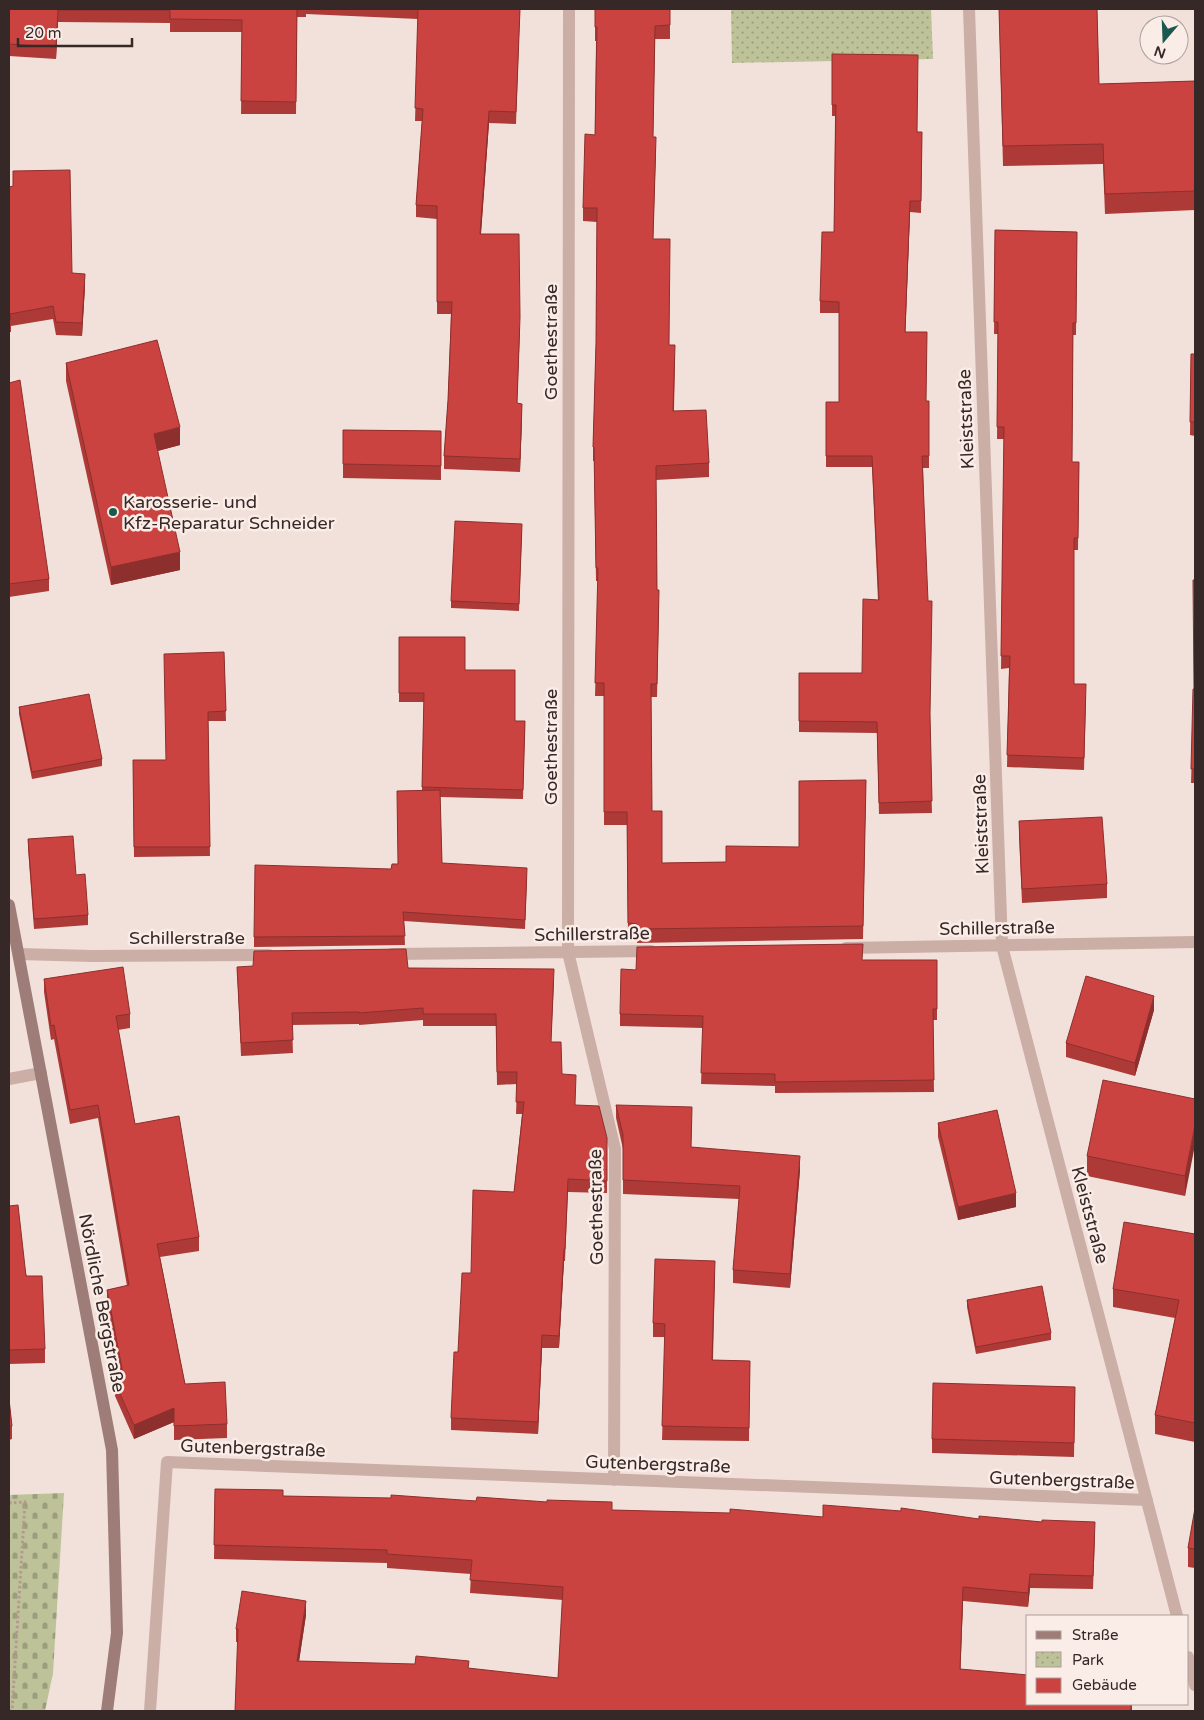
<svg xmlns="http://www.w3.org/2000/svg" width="1204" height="1720" font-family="'Varela Round',sans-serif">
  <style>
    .cemetery { fill: url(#cemetery-stones) }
    .park { fill: url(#park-dots) }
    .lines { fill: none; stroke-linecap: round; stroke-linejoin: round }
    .path { stroke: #b7988f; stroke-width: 3; stroke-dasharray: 2.5 2.5; stroke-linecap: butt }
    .service { stroke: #cbaea5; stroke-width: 12 }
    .minor { stroke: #cbaea5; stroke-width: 12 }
    .secondary { stroke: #9e7c77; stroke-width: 12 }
    .wall { fill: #ae3a37 }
    .shaded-wall { fill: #8d2f2d }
    .building { fill: #ca4340; stroke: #8d2f2d }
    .poi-dot { fill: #1b594f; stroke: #faece6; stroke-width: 2 }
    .labels { text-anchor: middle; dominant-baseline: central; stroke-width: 5; stroke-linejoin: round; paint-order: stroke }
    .street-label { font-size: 18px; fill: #362827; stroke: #faece6 }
    .poi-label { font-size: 18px; fill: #362827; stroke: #faece6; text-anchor: start }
  </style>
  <defs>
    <pattern id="cemetery-stones" width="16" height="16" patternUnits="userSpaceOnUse" patternTransform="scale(1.25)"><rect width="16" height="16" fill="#bdc299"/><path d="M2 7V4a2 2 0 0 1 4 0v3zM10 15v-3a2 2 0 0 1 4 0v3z" fill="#9a9e7d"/></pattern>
    <pattern id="park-dots" width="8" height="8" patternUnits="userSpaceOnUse" patternTransform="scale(1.25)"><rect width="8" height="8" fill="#bdc299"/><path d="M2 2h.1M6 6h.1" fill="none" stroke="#9a9e7d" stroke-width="1.8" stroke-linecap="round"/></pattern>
  </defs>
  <rect width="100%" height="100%" fill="#f2e1da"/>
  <path class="cemetery" d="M64,1493l-11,180 -8,38h-36v-216z"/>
  <path class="park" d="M731,9h200l2,50 -201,4z"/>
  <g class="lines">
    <path class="path" d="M9,1503l16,-1 -13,209h-3"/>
    <path class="service" d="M9,1079l32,-6"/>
    <path class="minor" d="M569,9l-1,943 47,197 -1,331
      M969,9l33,937 175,670
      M846,948l349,-6
      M19,954l73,2 177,-1
      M392,954l259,-3
      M1188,1657l7,28
      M150,1711l17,-249 980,38"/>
    <path class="secondary" d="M9,905l103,545 5,183 -10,78"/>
  </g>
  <path class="wall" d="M9,9h511l-4,115 -27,-1 -8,111 39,96 -3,73 5,13 -2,56 -76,-3v-13l4,-56 3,-86h-14v-95l-21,-2v-12l6,-84h-7l3,-102 -112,-5v3h-9l-1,97h-55l1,-82h-72v-9l-112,-1 -2,37 -47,-3z
    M595,9h75v30h-15l-2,98 3,13 -3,89 16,106 6,14 -1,52 35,52v14l-53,3 1,110 2,14 -2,93h-6l1,114 10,52 64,-1 73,-15 67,-67 -3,159 -226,4v-6l-9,-1 -1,-111h-23v-129h-9l3,-115h-2l-2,-120h-1v-14l3,-104 1,-121 -14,-1v-13l12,-73 1,-94h-1z
    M999,9h98l2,75 96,-3v129l-90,4 -2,-50 -100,2z
    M832,54l85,78h5l-1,81 -11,-1 -5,120 21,69h3v67h-6l9,345 -53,1 -2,-81 -78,-1v-59h63l16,-73 -6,-133h-46v-65h13v-89h-19v-12l14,-69 1,-116h-3z
    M9,187l63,86 13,13 -3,50 -26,-1 -3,-16 -42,7v6h-2z
    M995,230l82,2 -1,103h-3l-1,127h7l-1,88h-4v134l12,12 -2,74 -77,-3 2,-99 -8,1 3,-230h-7l1,-105h-4z
    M1191,354h4v82l-5,-1z
    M66,363l114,82 -23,6 23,119 -69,15 -45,-204z
    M9,383l40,196v12l-40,6z
    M343,430l98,1v49l-98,-2z
    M522,531l-3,80 -68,-3v-7z
    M1195,580v203h-4l3,-94z
    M399,637l66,33 50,51h10l-2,78 -83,-2 2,66 85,14 -2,52 -121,-8 1,24 -151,2v-10l137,-68 7,-5 24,-74 2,-88h-25z
    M224,652l2,69h-18l2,135 -76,1 -1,-97h33z
    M19,707l83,52v7l-70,13 -13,-65z
    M1019,821l88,63v14l-85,5 -3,-68z
    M28,839l48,36 12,40v10l-54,4 -6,-81z
    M862,960h75v60h-4l1,72 -159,1v-7l-74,-2 2,-56 -83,-2v-12l16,-44z
    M237,967l171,1 146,13 -3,61 11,32 13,31 32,33v55l-39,-1 -3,69h-1l-5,87h-17l-4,86 -87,-4v-12l7,-66 13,-79 43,-81 8,-78h-6l1,-30 -20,1 -1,-59h-73v-6l-64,5v-1l-67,1 1,28 -52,3z
    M44,979l86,35v14l-12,2 17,94 64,113v14l-39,6 25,127 42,40v14l-53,2v-18l-40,17 -19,-43v-13l7,-3 -15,-77v-13l20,-4 -29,-168 -28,6 -16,-85 -3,1 -7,-48z
    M1154,1010l-19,66 -69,-19v-14z
    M1195,1099l-10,97 -98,-20v-20z
    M616,1105l76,16 -1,26 109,23 -10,118 -57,-5v-13l6,-71 -116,-5v-45l-7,-31z
    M938,1123l78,84 -58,13 -20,-83z
    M9,1206l36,143v14l-36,1z
    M1195,1234v208l-40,-8v-19l20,-97 -62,-11v-18z
    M715,1275l-2,85 37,1 -1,80 -87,-1 3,-103h-12v-14z
    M967,1300l84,33v7l-75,14 -9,-47z
    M1075,1387l-1,70 -142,-4v-14z
    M9,1399l3,27v13l-3,1z
    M215,1489l68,7 329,14 211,7 272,18 -2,54 -63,-1 -2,19 -65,-6 -3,68 68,35h104v7h-897l3,-69h-2v-13l70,-14 -7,46 170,8 89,9 5,-78 -93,-7 1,-19 -84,-6v-5l-173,-4z
    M1195,1508v60l-7,-1v-19z"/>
  <path class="shaded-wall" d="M58,10v12l-2,37v-12z
    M489,111v12l-9,123v-12z
    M910,201v11l-5,131v-11z
    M85,274v12l-3,50v-13z
    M522,404v12l-2,56v-13z
    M180,427v18l-26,7v-18z
    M180,552v18l-69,15v-18z
    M1154,996v14l-19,66v-13z
    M1195,1125v20l-10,51v-20z
    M800,1156v14l-10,118v-14z
    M1016,1193v14l-58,13v-13z
    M564,1249v12l-5,87v-12z
    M542,1335v13l-4,86v-12z
    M174,1408v14l-40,17v-14z
    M1030,1574v14l-2,19v-14z
    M963,1587v14l-3,81v-13z
    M306,1601v14l-9,60v-14z"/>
  <path class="building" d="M9,9h288l-1,93 -55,-1 1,-81 -72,-1v-9h-112l-2,37 -47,-3z
    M418,9h102l-4,103 -27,-1 -9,123h39l1,83 -3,86 5,1 -2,55 -76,-3 4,-56 4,-98h-15v-96l-21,-1 7,-96 -8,-1z
    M595,9h75v16l-15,1 -2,111h3l-3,102h17l-1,106h6l-2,66 33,-1 3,53 -53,3 1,124h2l-2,94h-6l1,127h10v52l64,-1v-16l73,1v-66l67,-1 -3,146 -226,3v-5l-9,-1 -1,-111h-23v-129h-9l3,-115h-2l-2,-121h-1l3,-104 1,-135h-14l2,-74 10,1 2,-108h-2z
    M999,9h98l2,75 96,-3v110l-90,3 -2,-50 -100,2z
    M832,54l86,1 -1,77h5l-1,69h-11l-5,131h22l-1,69h3v55h-7l6,145h4l-2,113 2,87 -53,2 -2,-81 -78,-1v-48h63l1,-74 16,1 -7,-144h-46v-54h13v-100l-19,-1 2,-69h12l2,-127h-4z
    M70,170l2,103 13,1 -3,49 -26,-1 -3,-16 -43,8 1,6 -2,-1v-132l4,-1v-15z
    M995,230l82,2 -1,91h-3l-1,139h7l-1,76h-4v146h12l-2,74 -77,-3 3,-99h-9l3,-229h-7l1,-105h-4z
    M157,340l23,87 -26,7 26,118 -69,15 -45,-204z
    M1191,354h4v68h-5z
    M20,380l29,199 -40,5v-201z
    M343,430l98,1v35l-98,-2z
    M455,521l67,3 -3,80 -68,-3z
    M1193,580h2v189h-4l2,-80h1z
    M399,637h66v33h50v51h10l-2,69 -101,-3 2,-94h-25z
    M224,652l2,59 -18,1 2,135h-76l-1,-87h33l-2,-106z
    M89,694l13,65 -70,13 -13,-65z
    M440,790l2,73 85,5 -2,52 -122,-8 2,24 -151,1 1,-72 136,4 1,-5h6l-1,-73z
    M1102,817l5,67 -85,5 -3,-68z
    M73,836l3,39 9,-1 3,41 -54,4 -6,-80z
    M863,944l-1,16h75v49h-4l1,71 -159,2v-8l-74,-1 2,-57 -83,-2 1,-45 15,1 1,-23z
    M406,949l2,19 146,1 -3,73h10l1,32 14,1 -1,30 24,1 8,32v43l-39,-2 -3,70h-1l-5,87 -17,-1 -4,87 -87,-4 3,-66h4l4,-79h9l2,-83 41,2 10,-90h-8l1,-30h-20l-1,-58h-73v-6l-64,5v-1l-67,1 1,27 -52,3 -4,-76 16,-1 1,-15z
    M123,967l7,47 -14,2 19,108 44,-8 20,121 -42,7 28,140 40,-2 2,42 -53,2v-18l-40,17 -19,-42 9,-4 -17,-89 22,-5 -31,-180 -28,5 -16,-85 -3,1 -7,-47z
    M1086,976l68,20 -19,67 -69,-20z
    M1103,1080l92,19v26l-10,51 -98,-20z
    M616,1105l76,2 -1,40 109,9 -10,118 -57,-4 7,-84 -117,-6v-45z
    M997,1110l19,83 -58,14 -20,-84z
    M18,1205l8,71h16l3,73 -36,1v-144z
    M1124,1222l71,12v189l-40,-8 24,-115 -66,-11z
    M655,1259l60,2 -3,99 38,1 -1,67 -87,-2 3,-102 -12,-1z
    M1042,1286l9,47 -75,14 -9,-47z
    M933,1383l142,4 -1,56 -142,-4z
    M9,1399l3,27 -3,1z
    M215,1489l68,1v6l108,2v-3l85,6 1,-4 70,5v-2l65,2v8l118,3v-4l93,8v-12l78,6v-3l78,11v-3l63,6v-2l53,2 -2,54 -63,-2 -2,19 -65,-6 -3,82 68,6v29h103v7h-896l3,-82h-2l6,-38 64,10 -9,60 118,3 1,-8 53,5 -1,7 90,10 5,-91 -93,-7 2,-20 -85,-6v-4l-173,-5z
    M1195,1508v41l-7,-1z"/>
  <circle class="poi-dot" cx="113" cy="512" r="5"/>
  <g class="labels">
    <g class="street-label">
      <text transform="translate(551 342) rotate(-90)">Goethestraße</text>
      <text transform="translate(966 419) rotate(-92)">Kleiststraße</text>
      <text transform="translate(551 747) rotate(-90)">Goethestraße</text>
      <text transform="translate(981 824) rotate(-92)">Kleiststraße</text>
      <text transform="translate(997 928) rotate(-1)">Schillerstraße</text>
      <text transform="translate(592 934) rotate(-1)">Schillerstraße</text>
      <text x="187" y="938">Schillerstraße</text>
      <text transform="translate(596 1207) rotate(-91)">Goethestraße</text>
      <text transform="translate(1090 1215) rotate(75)">Kleiststraße</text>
      <text transform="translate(102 1303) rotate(79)">Nördliche Bergstraße</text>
      <text transform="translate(253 1448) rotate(2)">Gutenbergstraße</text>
      <text transform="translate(658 1464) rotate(2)">Gutenbergstraße</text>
      <text transform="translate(1062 1480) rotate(2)">Gutenbergstraße</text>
    </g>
    <g class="poi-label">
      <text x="123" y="502">Karosserie- und<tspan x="123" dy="21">Kfz-Reparatur Schneider</tspan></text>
    </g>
  </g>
  <rect width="1204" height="1720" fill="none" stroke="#362827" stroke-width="20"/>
  <rect x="1026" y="1615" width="162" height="90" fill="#faece6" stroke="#ac9e9a"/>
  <rect x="1036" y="1631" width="25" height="8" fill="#9e7c77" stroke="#ac9e9a"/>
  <text x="1072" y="1640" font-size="15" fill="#362827">Straße</text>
  <rect x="1036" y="1652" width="25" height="15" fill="url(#park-dots)" stroke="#ac9e9a"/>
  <text x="1072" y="1665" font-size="15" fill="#362827">Park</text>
  <rect x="1036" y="1678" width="25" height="15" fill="#ca4340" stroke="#ac9e9a"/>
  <text x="1072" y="1690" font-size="15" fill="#362827">Gebäude</text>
  <g transform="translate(1164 40) rotate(199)"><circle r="24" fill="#faece6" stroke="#ac9e9a"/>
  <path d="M0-4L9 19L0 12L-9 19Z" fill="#1b594f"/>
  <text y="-8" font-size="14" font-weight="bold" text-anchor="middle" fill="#362827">N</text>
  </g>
  <path d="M18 38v8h114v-8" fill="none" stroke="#362827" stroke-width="2.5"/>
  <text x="25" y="38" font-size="15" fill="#362827" stroke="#faece6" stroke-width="4" paint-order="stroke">20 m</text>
</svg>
